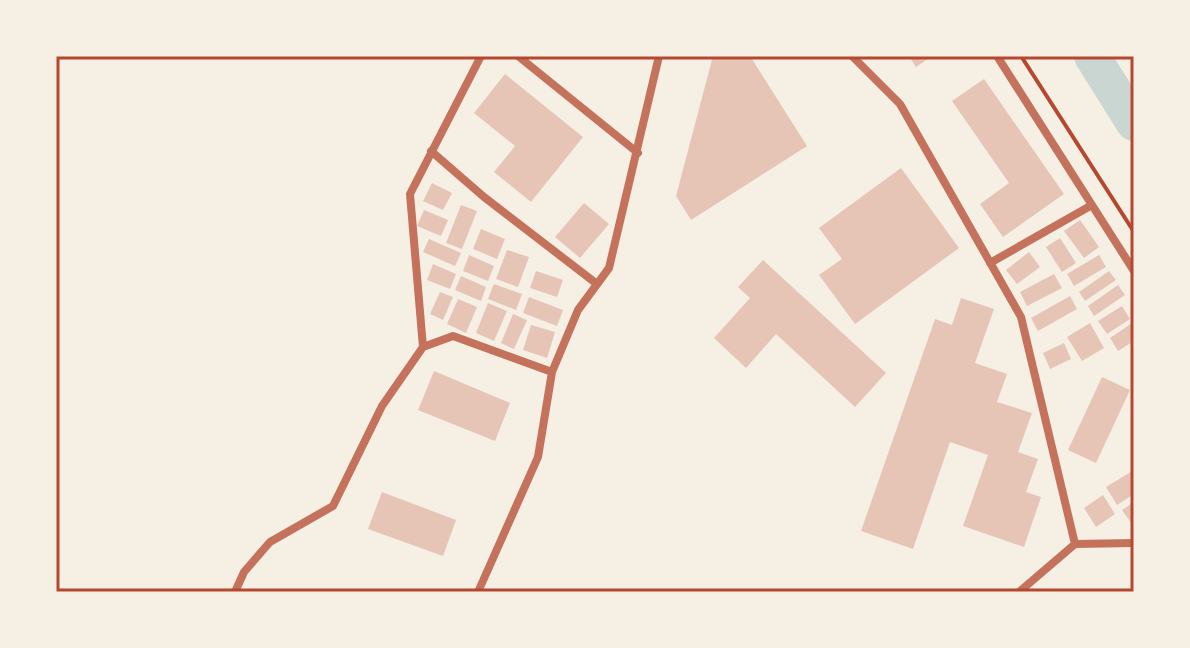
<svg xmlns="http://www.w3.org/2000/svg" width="1190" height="648" font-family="'Crimson Pro',serif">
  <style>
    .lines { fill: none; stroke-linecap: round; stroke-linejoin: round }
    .river { stroke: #c9d6d2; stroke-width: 36 }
    .building { fill: #e6c5b7 }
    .path { stroke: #b5482f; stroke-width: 4 }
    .minor { stroke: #c5725c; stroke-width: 8 }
    .neatline { fill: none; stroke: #b5482f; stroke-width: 3 }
  </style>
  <rect width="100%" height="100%" fill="#f6efe4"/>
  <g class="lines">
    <path class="river" d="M1092,56l42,67"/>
  </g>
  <path class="building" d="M713,56h37l57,90 -116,74 -15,-24z
    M909,56h23l-16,11z
    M505,74l78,63 -52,65 -37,-30 21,-26 -41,-33z
    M984,79l80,115 -61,43 -23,-33 29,-21 -57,-82z
    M901,168l58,80 -104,76 -36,-49 23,-16 -23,-31z
    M432,183l20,10 -9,17 -20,-9z
    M584,203l25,21 -29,34 -25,-21z
    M461,205l16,6 -15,38 -16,-6z
    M424,210l24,10 -7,16 -24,-10z
    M1080,220l19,27 -15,11 -20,-27z
    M481,229l24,10 -8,20 -24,-10z
    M1060,238l16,25 -14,9 -16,-25z
    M429,239l32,14 -6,13 -32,-14z
    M507,250l22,7 -11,30 -22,-8z
    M1029,252l11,15 -23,17 -11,-14z
    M469,255l25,11 -6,15 -25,-10z
    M1099,255l7,12 -32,19 -7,-12z
    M763,260l123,113 -31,34 -79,-73 -30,34 -32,-30 36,-40 -12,-11z
    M433,264l23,10 -6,15 -23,-9z
    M536,271l27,9 -6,17 -27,-9z
    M1109,271l7,9 -31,21 -6,-9z
    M1054,274l8,14 -35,18 -7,-14z
    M461,276l25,11 -5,14 -26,-11z
    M494,284l28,10 -6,16 -28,-11z
    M1118,285l7,10 -31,21 -6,-10z
    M440,292l13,5 -10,23 -13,-6z
    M1070,296l7,13 -39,22 -7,-13z
    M529,297l34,13 -6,16 -34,-13z
    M961,298l33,11 -19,54 32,11 -10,28 35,11 -14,39 20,7 -12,33 15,5 -17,50 -61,-21 25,-71 -38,-13 -37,107 -52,-18 74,-212 17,6z
    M458,299l19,8 -11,26 -19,-9z
    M488,303l19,8 -13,30 -18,-8z
    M1122,306l8,13 -23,15 -9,-13z
    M513,314l14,6 -13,29 -13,-6z
    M1090,323l14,25 -22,13 -15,-24z
    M1132,323l2,18 -16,10 -8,-13z
    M531,325l24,7 -8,26 -24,-8z
    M1064,343l7,16 -21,10 -7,-16z
    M434,371l76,32 -15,38 -77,-31z
    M1102,377l28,13 -34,73 -28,-13z
    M1134,470v24l-17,11 -11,-18z
    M382,492l74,28 -13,36 -75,-27z
    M1103,495l12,19 -19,13 -12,-19z
    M1134,502v25l-12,-17z"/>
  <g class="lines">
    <path class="path" d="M1021,56l113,176"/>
    <path class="minor" d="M518,56l120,97
      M852,56l48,48 121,213 54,227
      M997,56l137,215
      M431,151l53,46 113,87
      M990,263l102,-58
      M423,347l-13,-153 71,-138
      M235,592l9,-20 26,-30 63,-36 49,-100 41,-59 30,-11 99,36
      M478,592l60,-135 14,-85 26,-62 31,-42 50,-212
      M1019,592l56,-48 59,-1"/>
  </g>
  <rect width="1190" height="648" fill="none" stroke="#f6efe4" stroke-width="116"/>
  <rect x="58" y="58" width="1074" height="532" class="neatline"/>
</svg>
